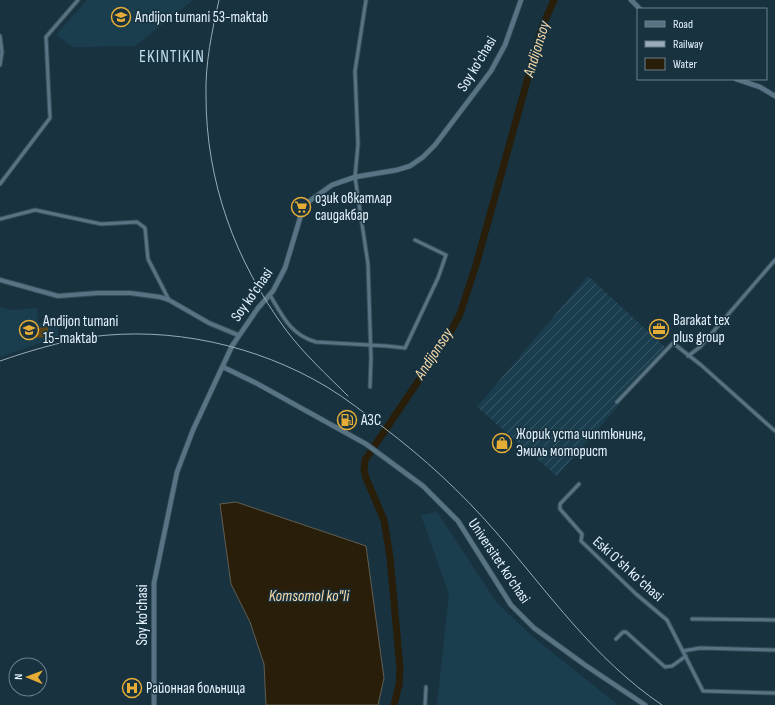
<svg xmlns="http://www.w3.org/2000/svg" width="775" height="705" font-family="'Sofia Sans Condensed',sans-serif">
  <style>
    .built { fill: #1b3e4f }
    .industrial { fill: url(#industrial-furrows) }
    .pitch { fill: #5e4514 }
    .water { fill: #291e09; stroke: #615e52 }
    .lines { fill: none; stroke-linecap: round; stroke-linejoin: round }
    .river { stroke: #291e09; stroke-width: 7 }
    .minor-casing { stroke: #374e59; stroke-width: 5 }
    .tertiary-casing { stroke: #374e59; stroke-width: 6 }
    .secondary-casing { stroke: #374e59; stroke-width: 6 }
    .minor { stroke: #587484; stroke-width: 3 }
    .tertiary { stroke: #587484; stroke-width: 4 }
    .secondary { stroke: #587484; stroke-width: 4.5 }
    .rail { stroke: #99acb7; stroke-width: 1 }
    .labels { text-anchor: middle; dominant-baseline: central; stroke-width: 3; stroke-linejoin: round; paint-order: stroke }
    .poi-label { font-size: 15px; fill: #e4f3fc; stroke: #183240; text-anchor: start }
    .street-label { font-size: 15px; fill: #e4f3fc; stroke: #183240 }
    .water-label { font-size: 16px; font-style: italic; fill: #fadca9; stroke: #183240 }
    .quarter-label { font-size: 17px; letter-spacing: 1px; fill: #bfdeef; stroke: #183240 }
  </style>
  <defs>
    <pattern id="industrial-furrows" width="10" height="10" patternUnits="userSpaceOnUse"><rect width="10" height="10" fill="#1b3e4f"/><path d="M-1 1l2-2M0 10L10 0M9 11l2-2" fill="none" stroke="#3c5a69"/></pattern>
  </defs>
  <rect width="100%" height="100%" fill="#183240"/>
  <path class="built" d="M87,0h106l-58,46 -62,1 -17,-12z
    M0,307l12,3 25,-2 1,15 20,-1v15l-58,20z
    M437,512l60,91 35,33 86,69h-181l12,-111 -28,-79z"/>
  <path class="industrial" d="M588,276l78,72 -49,55 2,2 -62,71 -80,-69z"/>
  <path class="pitch" d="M48,327v10l-19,1v-9z"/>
  <path class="water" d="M236,502l130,44 18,132 -6,27h-112l-2,-41 -14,-42 -19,-38 -11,-80z"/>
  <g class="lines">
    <path class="river" d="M394,705l5,-20 1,-16 -10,-112 -6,-37 -18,-42 -2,-8 1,-10 81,-120 14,-26 16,-49 66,-238 12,-27"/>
    <defs>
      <path id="minor" d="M366,0l-11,71 3,73 -3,33 13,87 3,94 -1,29
        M0,36l2,16 -2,13
        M0,184l50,-66 -4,-81 32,-37
        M0,219l35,-9 66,14 36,-2 8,6 3,31 21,41
        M270,295c13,22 21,40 46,47l71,4 18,2 33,-70 8,-23 -31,-15
        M688,356l12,-9 75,-87
        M617,402l56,-59 28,22 74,66
        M579,484l-19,20v5l22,25 -1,7 55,53 31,26 36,71 72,2
        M692,619l83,1
        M616,639l7,-7h3l39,35 7,-1 14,-10
        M683,651l17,-3 75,2
        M425,705l1,-18"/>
      <path id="tertiary" d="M0,280l58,16 40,-3h32l30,4 9,3 40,23 29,12"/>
      <path id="secondary" d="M631,0l9,9
        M736,79l24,8 15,9
        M223,367l33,16 110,61 57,42 35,35 53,84 23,23 51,37 60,40
        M154,705v-122l23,-111 16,-42 39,-84 26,-38 15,-17 12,-23 19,-63 28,-20 23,-8 42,-7 13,-4 13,-9 12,-12 56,-74 14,-26 16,-45"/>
    </defs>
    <use href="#minor" class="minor-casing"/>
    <use href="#tertiary" class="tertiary-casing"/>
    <use href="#secondary" class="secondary-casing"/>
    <use href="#minor" class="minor"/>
    <use href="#tertiary" class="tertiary"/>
    <use href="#secondary" class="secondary"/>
    <path class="rail" d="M219,0c-7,31 -14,64 -13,96 0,85 29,165 80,234 18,24 41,45 62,66
      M0,361c29,-10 59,-19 90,-24 80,-11 167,8 237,50 20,12 37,26 56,40 41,31 78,65 112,104 53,61 99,128 167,174"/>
  </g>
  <defs>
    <symbol id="school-ring" viewBox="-11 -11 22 22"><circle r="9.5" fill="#183240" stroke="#e6ad36" stroke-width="1.5"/><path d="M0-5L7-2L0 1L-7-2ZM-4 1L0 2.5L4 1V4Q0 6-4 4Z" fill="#e6ad36"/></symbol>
    <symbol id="supermarket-ring" viewBox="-11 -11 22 22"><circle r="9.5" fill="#183240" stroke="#e6ad36" stroke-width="1.5"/><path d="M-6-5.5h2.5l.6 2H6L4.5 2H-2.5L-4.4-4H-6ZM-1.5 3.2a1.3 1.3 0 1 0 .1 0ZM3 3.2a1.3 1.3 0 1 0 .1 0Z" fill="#e6ad36"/></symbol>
    <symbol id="office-ring" viewBox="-11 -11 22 22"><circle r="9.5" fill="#183240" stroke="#e6ad36" stroke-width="1.5"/><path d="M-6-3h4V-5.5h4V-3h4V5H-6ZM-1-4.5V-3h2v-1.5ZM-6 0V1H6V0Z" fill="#e6ad36"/></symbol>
    <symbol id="fuel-ring" viewBox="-11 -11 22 22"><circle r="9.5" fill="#183240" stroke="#e6ad36" stroke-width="1.5"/><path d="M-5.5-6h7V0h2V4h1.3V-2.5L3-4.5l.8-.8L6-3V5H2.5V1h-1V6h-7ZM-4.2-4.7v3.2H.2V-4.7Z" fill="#e6ad36"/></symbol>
    <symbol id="shop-ring" viewBox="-11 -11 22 22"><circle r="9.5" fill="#183240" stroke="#e6ad36" stroke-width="1.5"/><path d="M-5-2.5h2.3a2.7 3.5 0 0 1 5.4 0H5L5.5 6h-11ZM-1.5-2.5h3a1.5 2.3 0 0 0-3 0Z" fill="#e6ad36"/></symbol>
    <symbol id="hospital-ring" viewBox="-11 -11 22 22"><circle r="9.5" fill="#183240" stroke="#e6ad36" stroke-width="1.5"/><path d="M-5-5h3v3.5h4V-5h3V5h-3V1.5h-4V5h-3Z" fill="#e6ad36"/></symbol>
  </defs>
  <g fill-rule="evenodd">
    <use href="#school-ring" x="110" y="6" width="22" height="22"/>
    <use href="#supermarket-ring" x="290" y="196" width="22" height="22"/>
    <use href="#office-ring" x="648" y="318" width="22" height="22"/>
    <use href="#school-ring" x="18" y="319" width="22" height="22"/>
    <use href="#fuel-ring" x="336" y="409" width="22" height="22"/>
    <use href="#shop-ring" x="491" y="432" width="22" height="22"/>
    <use href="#hospital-ring" x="121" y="677" width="22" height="22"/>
  </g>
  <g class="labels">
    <g class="poi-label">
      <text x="135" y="17">Andijon tumani 53-maktab</text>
      <text x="315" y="198">озик овкатлар<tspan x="315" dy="17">саидакбар</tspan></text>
      <text x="673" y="320">Barakat tex<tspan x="673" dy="17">plus group</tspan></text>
      <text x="43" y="321">Andijon tumani<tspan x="43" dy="17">15-maktab</tspan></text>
      <text x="361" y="420">АЗС</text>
      <text x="516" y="434">Жорик уста чиптюнинг,<tspan x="516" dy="17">Эмиль моторист</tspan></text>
      <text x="146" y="688">Районная больница</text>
    </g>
    <g class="street-label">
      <text transform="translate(477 64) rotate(-59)">Soy ko'chasi</text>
      <text transform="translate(252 295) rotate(-55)">Soy ko'chasi</text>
      <text transform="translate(499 561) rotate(56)">Universitet kо‘chasi</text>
      <text transform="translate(628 569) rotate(42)">Eski Oʻsh koʻchasi</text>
      <text transform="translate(142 615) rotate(-90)">Soy ko'chasi</text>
    </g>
    <g class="water-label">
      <text transform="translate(537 49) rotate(-73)">Andijonsoy</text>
      <text transform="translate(434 354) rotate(-57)">Andijonsoy</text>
      <text x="309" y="596">Komsomol ko"li</text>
    </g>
    <g class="quarter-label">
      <text x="172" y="57">EKINTIKIN</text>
    </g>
  </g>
  <rect x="637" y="8" width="130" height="72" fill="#183240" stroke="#6a7f8b"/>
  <rect x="645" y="21" width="20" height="6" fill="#587484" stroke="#6a7f8b"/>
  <text x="673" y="28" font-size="12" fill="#e4f3fc">Road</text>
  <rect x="645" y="41" width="20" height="6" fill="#99acb7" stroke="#6a7f8b"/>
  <text x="673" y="48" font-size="12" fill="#e4f3fc">Railway</text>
  <rect x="645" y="58" width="20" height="12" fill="#291e09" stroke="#6a7f8b"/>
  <text x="673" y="68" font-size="12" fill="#e4f3fc">Water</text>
  <g transform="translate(28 677) rotate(271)"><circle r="19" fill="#183240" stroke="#6a7f8b"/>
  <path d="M0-3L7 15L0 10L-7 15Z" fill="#e6ad36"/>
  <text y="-6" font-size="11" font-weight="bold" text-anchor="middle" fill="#e4f3fc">N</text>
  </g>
</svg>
